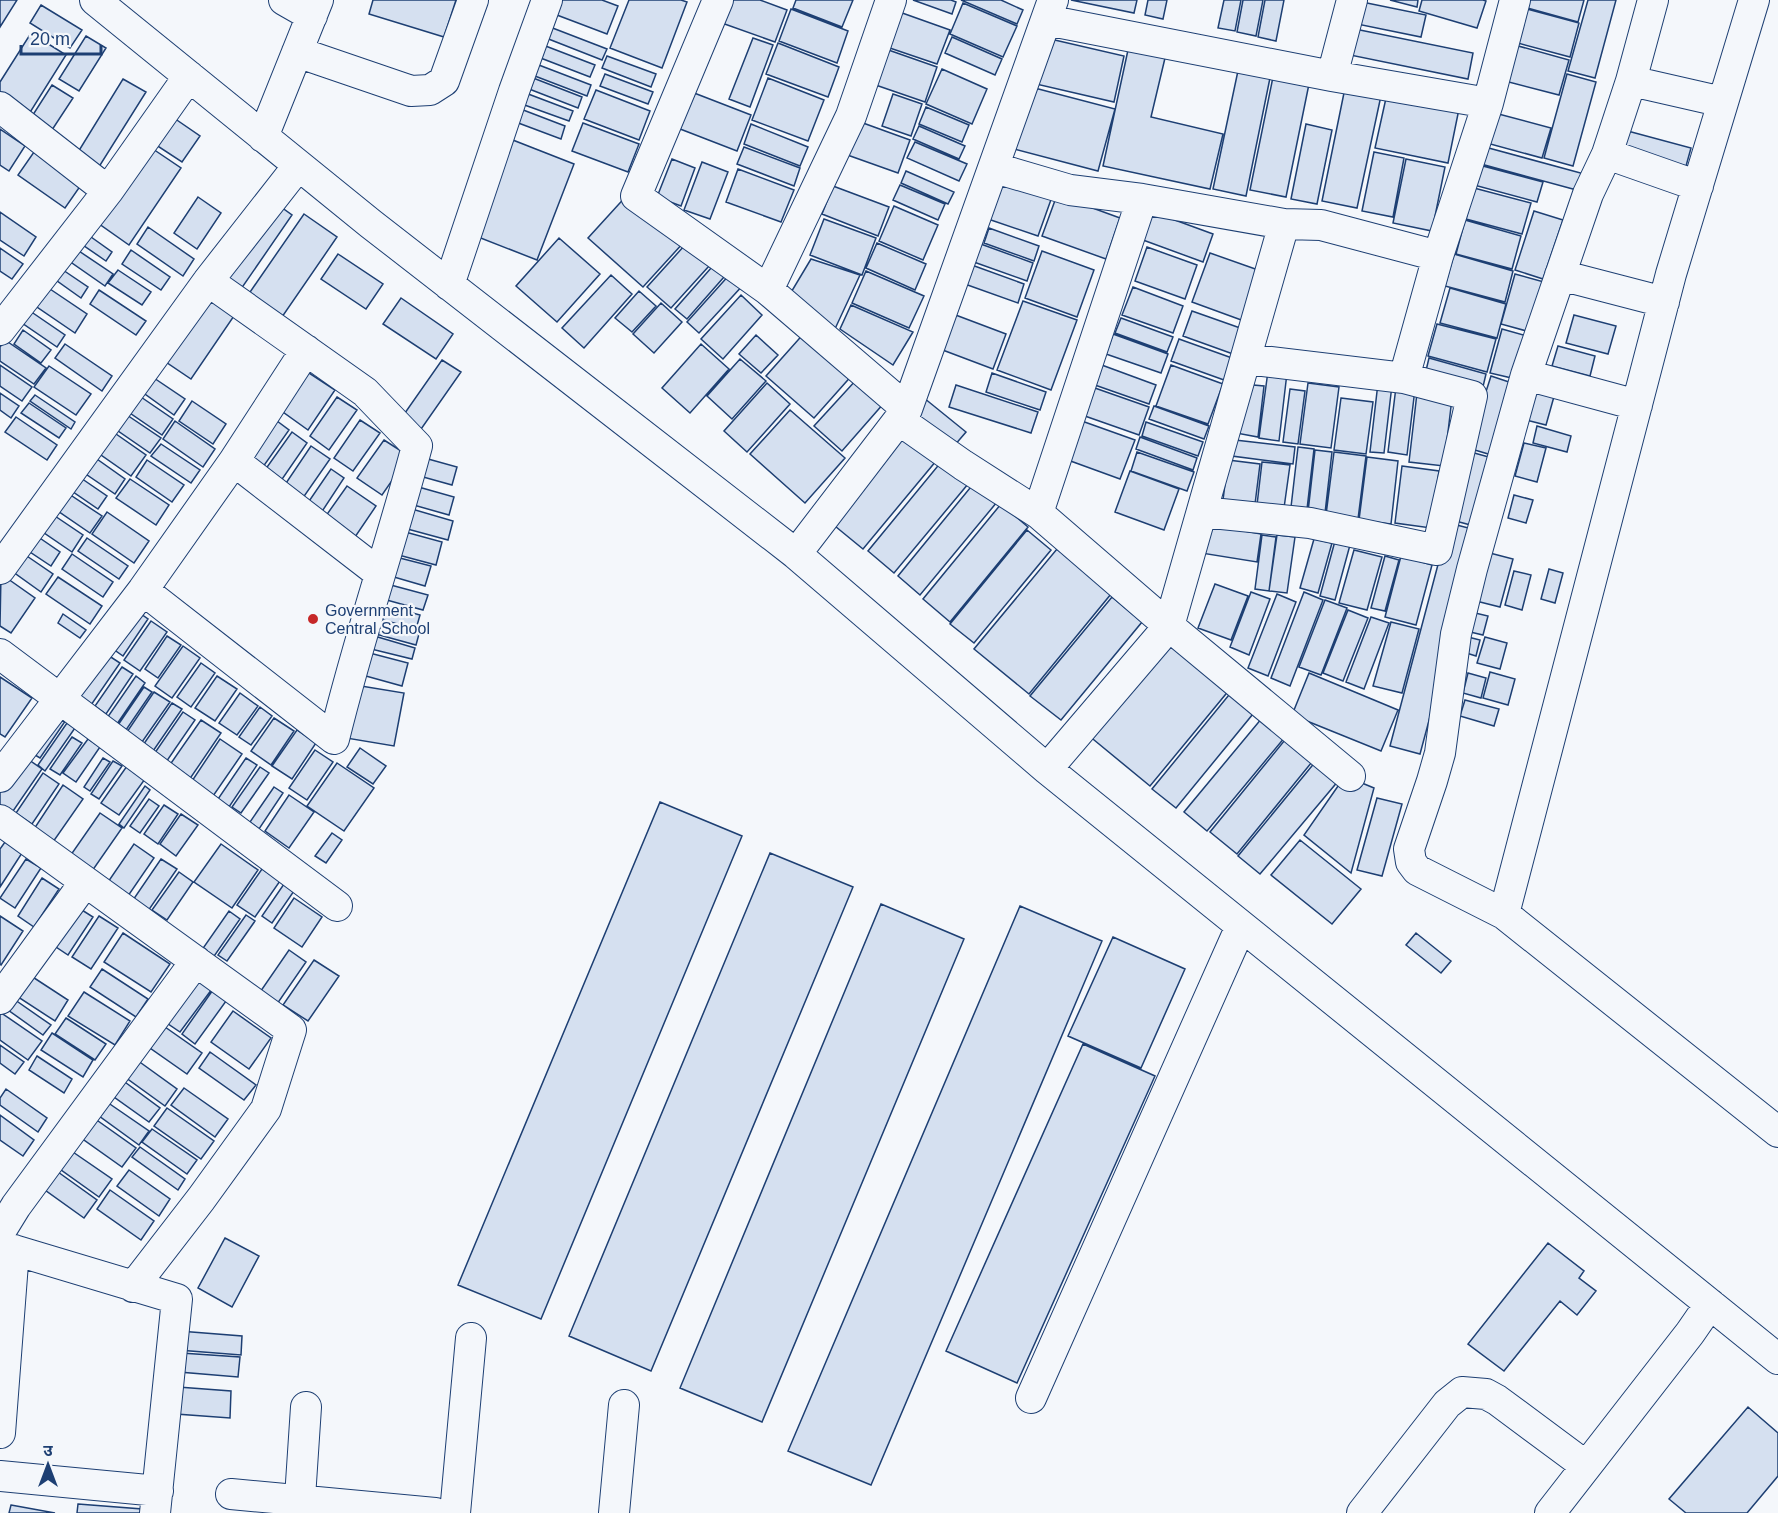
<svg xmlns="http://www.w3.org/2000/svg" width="1778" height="1513" font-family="Helvetica,'Noto Sans Devanagari',sans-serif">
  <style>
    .building { fill: #d5e0f0; stroke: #1d3f73; stroke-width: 1.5 }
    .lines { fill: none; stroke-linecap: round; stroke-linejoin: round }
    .minor-casing { stroke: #1d3f73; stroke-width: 32 }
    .minor { stroke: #f4f7fb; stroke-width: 30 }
    .poi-dot { fill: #c62828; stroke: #f4f7fb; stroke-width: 2 }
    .labels { text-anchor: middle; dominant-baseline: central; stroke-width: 4.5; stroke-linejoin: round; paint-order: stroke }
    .poi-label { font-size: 16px; fill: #1d3f73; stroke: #f4f7fb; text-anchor: start }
  </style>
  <rect width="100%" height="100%" fill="#f4f7fb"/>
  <path class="building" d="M0,0h17l-17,27z
    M373,0h83l-12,37 -75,-23z
    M554,0h48l16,6 -11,28 -58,-22z
    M629,0h52l6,2 -25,66 -52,-20z
    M727,0h33l27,10 -12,32 -56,-20z
    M796,0h57l-11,27 -49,-19z
    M913,0h38l5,2 -4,12z
    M961,0h40l22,10 -6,14z
    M1071,0h66l-3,13z
    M1148,0h19l-4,19 -18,-4z
    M1224,0h17l-6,31 -17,-3z
    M1243,0h20l-7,36 -19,-4z
    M1265,0h19l-8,41 -18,-4z
    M1390,0h28l-1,7z
    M1422,0h61l3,1 -9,27 -58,-17z
    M1522,0h62l-6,22 -58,-16z
    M1588,0h28l-21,78 -27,-7z
    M1362,2l64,13 -5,22 -64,-13z
    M963,3l54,23 -14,31 -53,-23z
    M41,5l41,25 -12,18 -40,-25z
    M1523,8l56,15 -9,34 -56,-15z
    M791,9l57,22 -11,32 -58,-22z
    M891,9l59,21 -13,34 -59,-20z
    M550,27l57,22 -5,11 -56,-22z
    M1355,29l118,24 -5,26 -118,-24z
    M31,33l35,22 -37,59 -29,-18v-14z
    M86,36l20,12 -27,43 -20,-12z
    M952,37l50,22 -7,16 -50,-22z
    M753,38l20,7 -23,62 -21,-8z
    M1046,38l78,18 -10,46 -78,-18z
    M778,43l61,24 -11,30 -62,-23z
    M1511,44l58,16 -10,35 -58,-15z
    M543,45l52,20 -5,12 -52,-20z
    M877,46l60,21 -12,35 -61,-21z
    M1128,50l37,8 -14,59 72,17 -13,55 -107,-23z
    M607,56l49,18 -5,13 -49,-19z
    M531,62l60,23 -4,11 -60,-23z
    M1239,66l32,7 -25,123 -33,-7z
    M942,69l45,20 -15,35 -46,-20z
    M605,74l48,18 -5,12 -48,-18z
    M1567,74l29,8 -23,84 -29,-8z
    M528,76l54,21 -4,11 -54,-21z
    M1273,77l36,7 -23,113 -36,-7z
    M768,78l56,22 -16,41 -56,-21z
    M123,79l23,13 -49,78 -22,-13z
    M1346,83l36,8 -25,117 -35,-7z
    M52,85l21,13 -23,35 -21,-12z
    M1027,86l88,23 -17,62 -88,-23z
    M1388,89l72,15 -12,59 -73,-15z
    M596,90l54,21 -11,29 -55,-21z
    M689,91l62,24 -14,36 -62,-24z
    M523,92l50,19 -4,10 -50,-18z
    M893,94l29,10 -11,32 -29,-10z
    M926,107l43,18 -7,17 -43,-18z
    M518,108l47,18 -4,13 -48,-18z
    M1491,112l60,16 -9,30 -59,-16z
    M171,116l29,20 -18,26 -29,-19z
    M852,119l58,21 -12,33 -59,-21z
    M583,123l56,21 -11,28 -56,-21z
    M751,124l57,23 -8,19 -56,-22z
    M1306,124l26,6 -15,74 -26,-5z
    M919,126l46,20 -6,13 -46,-20z
    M0,129l25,17 -16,25 -9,-6z
    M1624,130l67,18 -5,18 -67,-19z
    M505,137l69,27 -37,96 -69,-27z
    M915,142l52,22 -8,17 -52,-23z
    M147,145l34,23 -52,77 -34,-24z
    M744,147l56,21 -6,18 -57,-22z
    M1485,147l103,28 -4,17 -103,-28z
    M34,152l47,33 -16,23 -47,-33z
    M1374,152l30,6 -11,59 -31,-6z
    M672,159l23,9 -14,38 -24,-9z
    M1406,159l39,8 -13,64 -39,-8z
    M702,162l26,10 -18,47 -26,-9z
    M1479,165l64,17 -6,20 -63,-17z
    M738,169l56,21 -13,32 -55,-20z
    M906,171l48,21 -6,12 -47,-21z
    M1004,177l49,17 -15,42 -50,-17z
    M900,185l45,19 -7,16 -45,-20z
    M833,186l56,21 -11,29 -56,-22z
    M1474,188l57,15 -9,31 -56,-15z
    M629,193l55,49 -41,45 -55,-49z
    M1057,195l63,23 -14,41 -64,-23z
    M198,197l23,16 -24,36 -23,-16z
    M274,202l18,13 -51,74 -19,-13z
    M894,206l44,19 -15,35 -44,-19z
    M1534,211l29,9 -20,59 -28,-9z
    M0,212l36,25 -12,19 -24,-16z
    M1153,212l60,22 -10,28 -60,-22z
    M304,214l33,23 -55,80 -34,-22z
    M824,219l52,19 -14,37 -52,-20z
    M1465,220l56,16 -9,33 -56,-15z
    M148,227l46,32 -11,17 -46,-32z
    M989,228l50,18 -5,15 -50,-18z
    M84,232l28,20 -6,9 -29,-20z
    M559,238l41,36 -43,48 -41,-36z
    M877,243l49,21 -11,26 -49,-22z
    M978,243l55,20 -6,18 -56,-20z
    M70,245l43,29 -8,12 -43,-30z
    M685,245l24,21 -38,42 -24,-21z
    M1147,247l50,18 -12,34 -50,-18z
    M0,248l23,16 -11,15 -12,-8z
    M131,250l39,27 -9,13 -39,-26z
    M1042,251l52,19 -17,47 -52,-19z
    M1210,253l51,18 -17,50 -52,-19z
    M338,254l45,30 -17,25 -45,-30z
    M1454,254l59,17 -8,31 -60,-16z
    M719,259l12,10 -44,50 -12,-10z
    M811,259l49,16 -26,56 -47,-32z
    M969,264l55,20 -6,19 -56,-20z
    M60,268l28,19 -7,11 -28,-20z
    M118,270l33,22 -9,13 -34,-22z
    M866,271l58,25 -15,32 -57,-25z
    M731,273l13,11 -45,49 -12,-11z
    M1515,274l29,8 -14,50 -29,-8z
    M611,275l21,19 -48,54 -22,-20z
    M47,287l40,27 -12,19 -41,-28z
    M1133,287l50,19 -10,27 -51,-18z
    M1450,288l56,16 -9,34 -57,-15z
    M99,290l47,31 -10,14 -46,-31z
    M203,290l33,23 -45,66 -34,-23z
    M639,291l17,15 -24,26 -17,-14z
    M741,295l21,20 -39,44 -22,-20z
    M401,298l52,36 -17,25 -53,-35z
    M1023,301l54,19 -26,70 -54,-20z
    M661,303l21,19 -28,31 -21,-19z
    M851,305l62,27 -20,33 -53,-36z
    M30,311l35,24 -8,12 -35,-24z
    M1192,311l51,18 -10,25 -50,-18z
    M953,314l53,20 -13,35 -53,-20z
    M1574,315l42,11 -8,28 -42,-11z
    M1121,318l52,19 -6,15 -52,-19z
    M1437,324l59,15 -9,33 -59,-16z
    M1502,329l25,7 -11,43 -26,-6z
    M23,330l28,20 -10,13 -27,-19z
    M806,331l48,42 -40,45 -48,-42z
    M1113,334l55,20 -7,19 -55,-19z
    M756,335l22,20 -17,18 -22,-19z
    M1179,339l53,19 -8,22 -53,-19z
    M5,340l41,28 -12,16 -34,-23v-14z
    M65,344l47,32 -10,15 -47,-33z
    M701,344l28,25 -39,44 -28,-25z
    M1558,346l37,10 -5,20 -38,-10z
    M1429,358l57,16 -5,21 -57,-16z
    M740,359l26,22 -34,38 -25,-23z
    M442,360l19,12 -42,60 -19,-12z
    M1099,364l57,21 -7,19 -57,-20z
    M0,365l32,22 -10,14 -22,-15z
    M1171,365l52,19 -15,40 -52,-18z
    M49,366l42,28 -15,21 -42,-28z
    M303,369l32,21 -27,40 -32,-23z
    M1268,371l19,2 -8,68 -20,-3z
    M992,373l54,19 -6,18 -54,-18z
    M148,374l37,25 -11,16 -36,-26z
    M1491,376l27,9 -23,71 -27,-8z
    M857,379l27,24 -42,48 -28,-25z
    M767,383l23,21 -43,48 -23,-21z
    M1308,383l31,4 -8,61 -31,-4z
    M1378,383l14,2 -8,68 -14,-1z
    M1242,384l22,2 -6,51 -22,-4z
    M956,385l82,27 -7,21 -82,-26z
    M1092,387l57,20 -10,28 -57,-20z
    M1396,387l19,2 -8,66 -19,-3z
    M1535,388l20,5 -9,32 -20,-5z
    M1290,389l15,2 -7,53 -15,-2z
    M0,393l19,13 -8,12 -11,-8z
    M1417,393l35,5 -8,68 -35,-4z
    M35,395l40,27 -4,7 -41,-28z
    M138,395l35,24 -11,16 -35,-24z
    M337,397l20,13 -28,40 -19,-14z
    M924,398l42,34 -12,14 -41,-34z
    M1341,398l32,4 -7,52 -32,-4z
    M192,401l34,23 -13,20 -34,-23z
    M29,403l37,25 -7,10 -38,-25z
    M1154,406l55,20 -5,13 -55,-20z
    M118,409l43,29 -11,15 -42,-29z
    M790,410l55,48 -40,45 -55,-49z
    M16,417l41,28 -10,15 -42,-28z
    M273,418l16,12 -31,44 -16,-11z
    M360,420l20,13 -27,38 -19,-13z
    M1079,420l56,20 -15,39 -55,-20z
    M175,421l40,28 -12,18 -40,-28z
    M1146,422l57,20 -5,14 -56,-20z
    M1537,426l34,10 -4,16 -34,-9z
    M106,427l40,28 -15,21 -40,-28z
    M908,428l33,27 -78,94 -33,-27z
    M292,432l15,11 -31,45 -16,-11z
    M1140,437l57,21 -4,12 -57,-21z
    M384,440l25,16 -27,39 -25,-17z
    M1235,440l60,7 -2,17 -61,-8z
    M1524,443l22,5 -9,34 -22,-6z
    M161,444l39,26 -9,13 -40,-27z
    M311,446l19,13 -32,46 -18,-13z
    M1298,447l16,2 -7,60 -16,-2z
    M1315,450l17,2 -7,61 -17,-1z
    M1467,451l29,8 -18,68 -30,-8z
    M87,452l38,27 -10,15 -38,-26z
    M1137,452l57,20 -7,19 -56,-20z
    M1334,452l32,4 -8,63 -32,-4z
    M946,456l27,22 -79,95 -26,-22z
    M421,457l36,10 -5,18 -36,-10z
    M1367,457l31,4 -7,63 -32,-4z
    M147,460l37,25 -12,17 -36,-25z
    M1228,460l32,4 -5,40 -32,-4z
    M1262,462l28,3 -6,43 -27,-3z
    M1402,466l37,5 -8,57 -36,-5z
    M331,469l13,9 -25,38 -14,-9z
    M1130,471l49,18 -15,41 -49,-18z
    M75,474l32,22 -9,13 -32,-22z
    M979,477l23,19 -82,99 -22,-19z
    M130,479l39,26 -13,20 -40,-27z
    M347,486l29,20 -23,34 -30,-20z
    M415,486l39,11 -5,18 -39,-11z
    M60,488l42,28 -12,17 -41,-28z
    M1514,495l19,5 -7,23 -18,-5z
    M1001,504l27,23 -78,95 -27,-23z
    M405,507l48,14 -5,19 -48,-13z
    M46,510l37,25 -11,17 -38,-26z
    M107,512l42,29 -15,22 -42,-29z
    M1449,523l31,8 -60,223 -30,-8z
    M1206,524l55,10 -4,28 -56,-9z
    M398,530l44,12 -6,23 -45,-12z
    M1027,530l24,20 -77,93 -24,-19z
    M31,532l29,20 -9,14 -30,-20z
    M1262,535l14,2 -7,54 -14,-2z
    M1277,535l18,2 -8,56 -18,-2z
    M87,538l41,28 -9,13 -41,-28z
    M1314,539l18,4 -14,50 -18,-5z
    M1335,541l15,4 -15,55 -15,-4z
    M1057,549l54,45 -82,100 -55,-45z
    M1354,550l28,7 -15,53 -28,-7z
    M21,552l32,22 -12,18 -32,-23z
    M1486,552l27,7 -13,48 -28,-7z
    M72,554l41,28 -10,15 -41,-28z
    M392,556l39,10 -6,20 -38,-11z
    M1385,556l14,4 -14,51 -14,-3z
    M1401,556l31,9 -16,60 -31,-8z
    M1549,569l14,4 -8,30 -14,-4z
    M1514,571l17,4 -9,35 -17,-5z
    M1,574l34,24 -24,35 -11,-7z
    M58,577l44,29 -12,18 -44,-30z
    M387,584l41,11 -5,15 -40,-11z
    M1215,584l33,12 -17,44 -33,-12z
    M1251,592l19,7 -21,56 -19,-8z
    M1304,592l19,8 -33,86 -19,-8z
    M1277,594l19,8 -28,74 -20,-8z
    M1112,597l30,25 -81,98 -31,-24z
    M1325,600l22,8 -26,67 -22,-8z
    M376,603l44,12 -4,14 -44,-12z
    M131,607l17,12 -25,37 -17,-12z
    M1348,610l20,8 -25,63 -20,-8z
    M1471,612l17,4 -5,19 -17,-4z
    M63,614l23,16 -6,8 -22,-15z
    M1371,617l18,6 -25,66 -18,-7z
    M151,621l16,11 -27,39 -16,-11z
    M375,622l44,12 -3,11 -44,-12z
    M1391,622l28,7 -17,64 -29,-7z
    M371,635l44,13 -3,11 -45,-11z
    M167,636l14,9 -23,33 -13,-9z
    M1468,637l12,3 -4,16 -13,-4z
    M1485,637l22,6 -7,26 -23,-6z
    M1168,638l62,51 -80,97 -62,-51z
    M183,646l17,12 -28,40 -17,-12z
    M100,650l20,13 -31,45 -20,-13z
    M362,651l46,12 -6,23 -47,-13z
    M201,663l14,10 -24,34 -14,-10z
    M122,667l11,7 -27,40 -11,-8z
    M1490,672l25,7 -7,26 -25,-7z
    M1309,673l89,37 -17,41 -89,-36z
    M1468,673l18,5 -5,20 -18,-5z
    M136,676l9,7 -28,41 -10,-6z
    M217,676l20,13 -22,32 -20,-13z
    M0,677l32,21 -27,39 -5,-3z
    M355,685l49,8 -10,53 -48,-8z
    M144,687l8,5 -26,38 -8,-5z
    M1233,690l24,19 -81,99 -24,-19z
    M154,692l16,10 -28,40 -15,-10z
    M240,693l18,13 -21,29 -18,-12z
    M1465,700l34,9 -5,17 -34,-10z
    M172,703l10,6 -31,45 -10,-6z
    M260,707l12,9 -21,29 -12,-8z
    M52,710l14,10 -26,38 -15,-9z
    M183,712l12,8 -31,45 -12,-8z
    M1267,712l23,19 -83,100 -23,-19z
    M274,718l20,13 -23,34 -20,-14z
    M201,720l20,13 -34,50 -20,-14z
    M67,723l8,5 -30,43 -7,-6z
    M297,730l19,13 -24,36 -20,-13z
    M1289,735l27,22 -79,97 -27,-22z
    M72,737l10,6 -22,32 -10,-6z
    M88,739l12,8 -24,35 -13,-9z
    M220,739l22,15 -31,45 -21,-15z
    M360,748l26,18 -13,18 -26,-17z
    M315,750l18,12 -26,38 -18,-12z
    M22,755l20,14 -31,45 -11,-7v-20z
    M103,758l7,4 -20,29 -6,-4z
    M246,758l11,7 -28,42 -11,-8z
    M113,761l9,5 -23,33 -8,-5z
    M1316,761l23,19 -79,94 -22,-18z
    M337,763l37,25 -30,43 -37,-25z
    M127,766l18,13 -26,36 -18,-12z
    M260,767l9,6 -28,40 -9,-6z
    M43,773l16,11 -27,40 -16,-11z
    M1345,776l29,12 -23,85 -47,-38z
    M63,785l20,14 -30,43 -19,-13z
    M145,786l5,4 -26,38 -5,-4z
    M274,787l9,6 -24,36 -9,-7z
    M289,795l25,17 -25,36 -24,-17z
    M1377,798l25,6 -20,72 -25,-6z
    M149,799l10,7 -19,27 -10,-7z
    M660,802l82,34 -201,483 -83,-34z
    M164,805l14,9 -20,30 -14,-10z
    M100,813l22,15 -32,46 -22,-15z
    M181,814l17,11 -22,31 -16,-12z
    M332,833l10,7 -16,23 -11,-7z
    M1300,840l61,49 -29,35 -61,-49z
    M5,842l17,11 -22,34v-38z
    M134,844l20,14 -26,38 -20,-14z
    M221,844l37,26 -26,38 -38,-26z
    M770,853l83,34 -202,484 -82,-35z
    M26,859l15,9 -26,40 -15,-10z
    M161,859l16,10 -29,42 -15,-11z
    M262,869l18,12 -25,36 -18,-12z
    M179,872l14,10 -26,38 -15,-10z
    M42,878l17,11 -25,38 -16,-11z
    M284,884l10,7 -22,32 -10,-7z
    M294,898l28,19 -20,30 -28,-19z
    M881,904l83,35 -202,483 -82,-34z
    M74,905l19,12 -25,38 -18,-12z
    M1020,906l82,35 -231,544 -83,-34z
    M229,911l11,8 -30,43 -11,-8z
    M246,915l9,6 -28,40 -9,-6z
    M0,916l23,15 -22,34 -1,-1z
    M99,916l19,12 -27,41 -19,-12z
    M123,933l47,31 -19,28 -47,-30z
    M1416,933l35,28 -10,12 -35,-28z
    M1113,937l72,32 -44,99 -73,-32z
    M289,950l17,12 -31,45 -17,-12z
    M314,960l25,16 -31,45 -25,-16z
    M102,969l46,30 -12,18 -46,-30z
    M25,972l43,28 -13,21 -43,-28z
    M190,973l22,16 -32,43 -22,-15z
    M215,987l14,10 -34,47 -13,-10z
    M84,992l46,29 -15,24 -47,-29z
    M8,995l43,30 -8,10 -42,-30z
    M233,1011l38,27 -22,31 -38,-27z
    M0,1012l42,29 -14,19 -28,-20z
    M66,1018l40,26 -11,16 -40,-26z
    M155,1020l47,33 -15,21 -47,-33z
    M52,1033l41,27 -10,17 -42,-27z
    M1083,1044l72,32 -138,307 -71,-32z
    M0,1045l24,17 -9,12 -15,-11z
    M210,1052l46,33 -12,15 -45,-32z
    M130,1055l47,34 -12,17 -47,-34z
    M37,1056l35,23 -8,14 -35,-23z
    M118,1077l42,31 -11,14 -42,-30z
    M184,1088l44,31 -13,18 -44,-32z
    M6,1089l41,29 -9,14 -38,-27v-7z
    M104,1100l45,31 -10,14 -44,-32z
    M167,1108l47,33 -13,18 -47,-33z
    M0,1115l34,25 -11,16 -23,-16z
    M91,1116l45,32 -14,19 -45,-32z
    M152,1129l45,31 -10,14 -45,-32z
    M140,1147l45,32 -7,11 -46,-33z
    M70,1150l42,29 -13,18 -42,-30z
    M51,1167l46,33 -13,18 -46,-33z
    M129,1170l41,29 -11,17 -42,-30z
    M110,1190l44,31 -13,19 -44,-31z
    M225,1238l34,18 -27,51 -34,-19z
    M1548,1243l36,28 -5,7 17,13 -19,24 -17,-14 -56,70 -36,-27z
    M179,1331l63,5 -1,19 -63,-5z
    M181,1353l59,4 -2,20 -59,-5z
    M178,1387l53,4 -1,27 -54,-4z
    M1748,1407l30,26v43l-31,37h-61l-17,-14z
    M78,1504l64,5 -1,4h-64z
    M11,1505l44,8h-46z"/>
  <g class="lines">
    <defs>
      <path id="minor" d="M95,0l276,224 425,330 251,215 731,590
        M284,0l28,16
        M718,0l-82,196 132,94 139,119
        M1754,0l-83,274 -167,640 274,218
        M1046,20l286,56 156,27
        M297,52l114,39 19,-1 14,-9 29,-81
        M1332,76l20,-76
        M1631,81l92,21
        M0,107l108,84
        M263,137l55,-137
        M1607,154l91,32
        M995,168l75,22 72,9 142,25 37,1 117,31
        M1560,275l104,27
        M449,285l65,-194 33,-91
        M768,290l83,-174 40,-116
        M0,330l108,-139 81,-115
        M1526,375l111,30
        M1404,378l34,-122 50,-153 27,-103
        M899,420l64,45 75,48 131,113 181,150
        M234,461l145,112
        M1202,512l108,11 127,27 35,-154 -68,-18 -158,-19
        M1038,513l104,-314
        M796,554l111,-145 146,-409
        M0,569l208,-288 90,-115
        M143,590l191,149c24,-99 57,-195 83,-293l-52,-54 -157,-111
        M0,654l337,252
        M1047,769l122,-143 115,-402
        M0,777l143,-187 91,-129 72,-111
        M0,820l291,210 -25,79 -65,90 -68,88
        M1504,914l-87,-44 -6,-8 -2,-13 23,-68 8,-28 16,-119 16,-65 54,-194 62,-181 19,-40 24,-73 22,-81
        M0,999l85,-117
        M0,1232l16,-26 180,-245
        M0,1250h14l163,49 -22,214
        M1031,1398l210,-472
        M0,1433l14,-183
        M0,1476l158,15
        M231,1494l204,19
        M299,1513l7,-106
        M455,1513l16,-175
        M614,1513l10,-108
        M1362,1513l85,-109 15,-12 24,2 11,6 89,66
        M1550,1513l140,-180 20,-29"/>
    </defs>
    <use href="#minor" class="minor-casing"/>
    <use href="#minor" class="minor"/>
  </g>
  <circle class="poi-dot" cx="313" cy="619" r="6"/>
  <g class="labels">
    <g class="poi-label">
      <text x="325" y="610">Government<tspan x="325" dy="18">Central School</tspan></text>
    </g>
  </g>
  <g transform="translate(48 1465)" stroke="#f4f7fb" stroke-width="4.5" paint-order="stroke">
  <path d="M0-4.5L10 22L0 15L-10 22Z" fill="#1d3f73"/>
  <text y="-9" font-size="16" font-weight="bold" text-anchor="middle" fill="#1d3f73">उ</text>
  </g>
  <path d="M21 45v9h80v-9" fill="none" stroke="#1d3f73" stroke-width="3"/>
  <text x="30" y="45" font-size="18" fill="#1d3f73" stroke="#f4f7fb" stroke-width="4.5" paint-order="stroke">20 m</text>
</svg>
